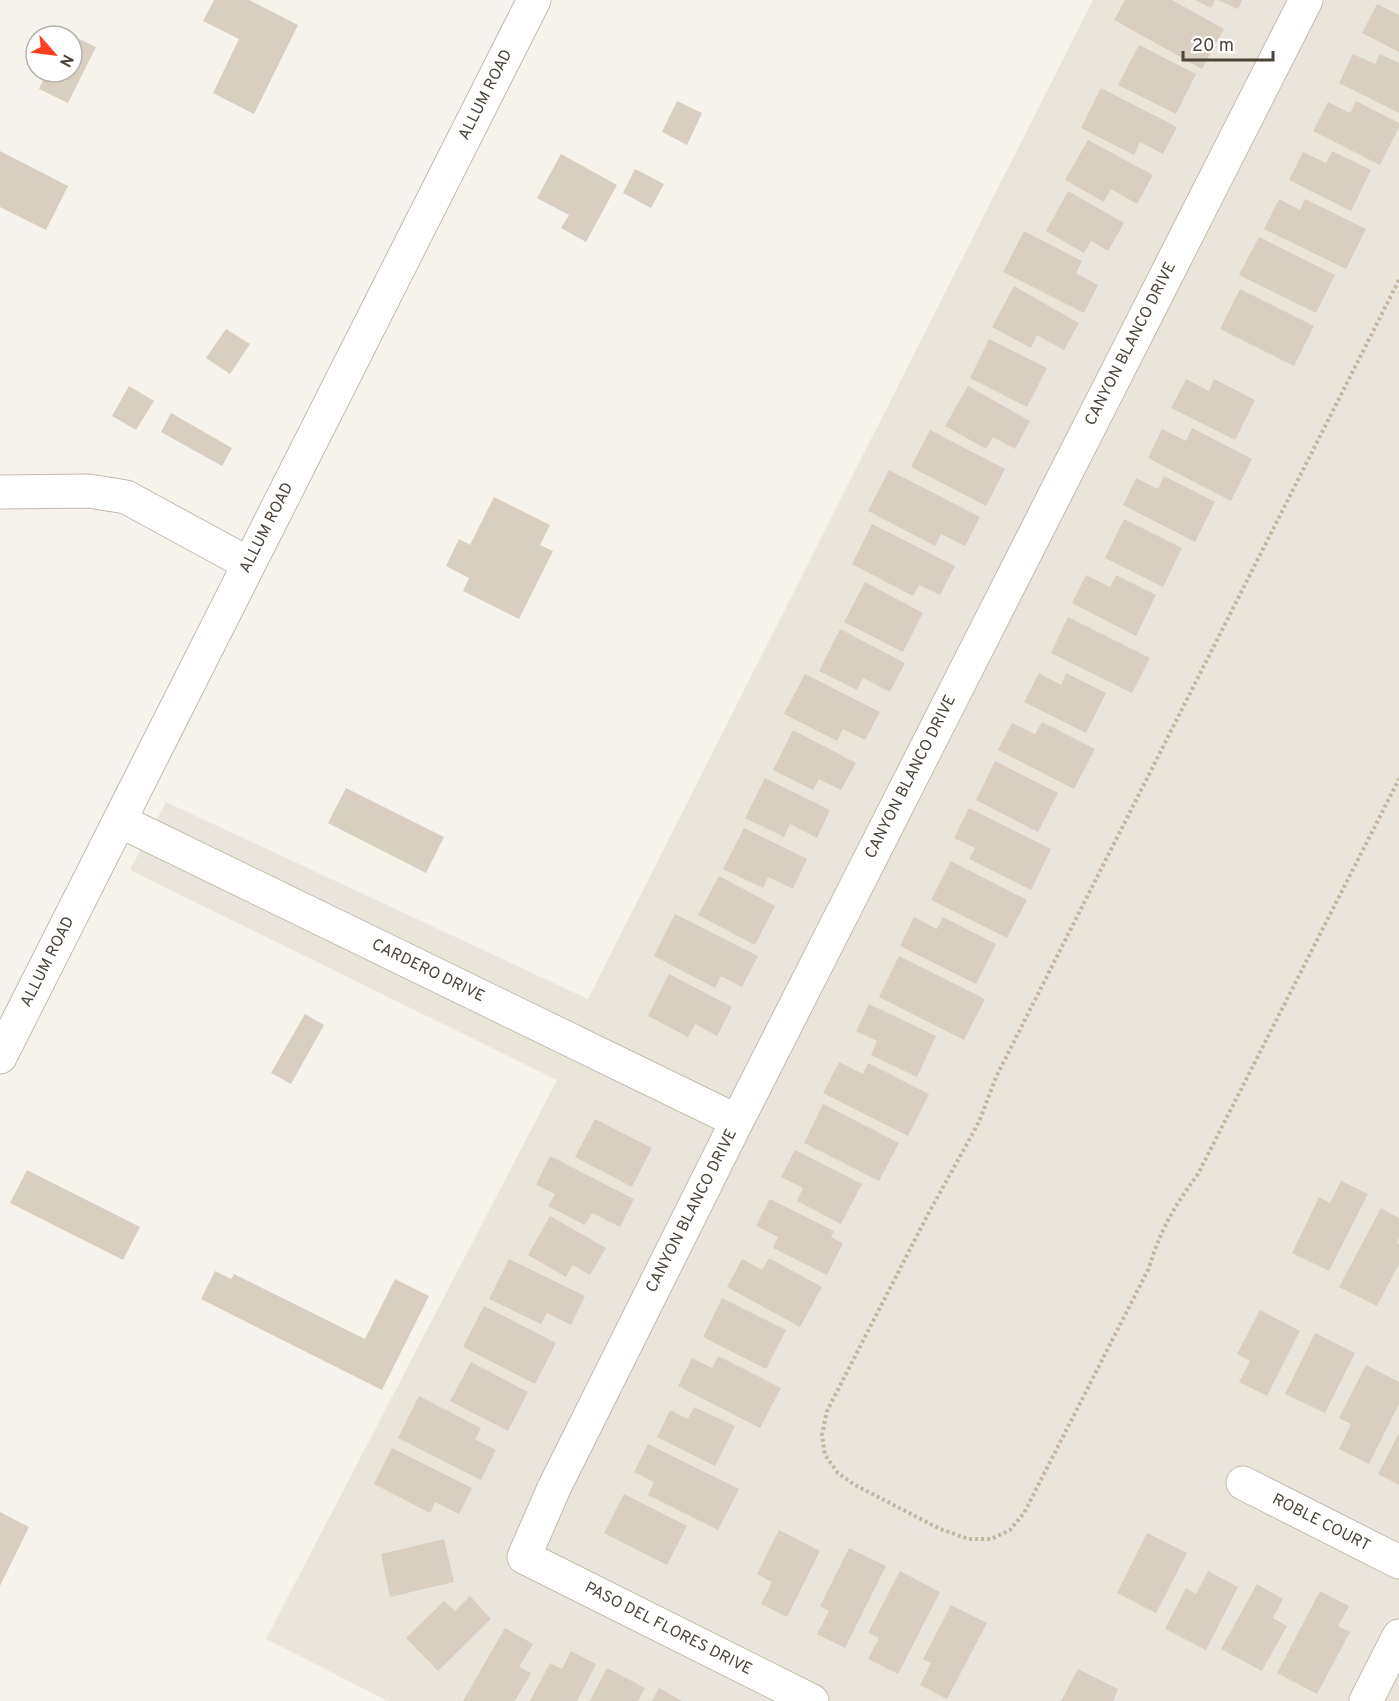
<svg xmlns="http://www.w3.org/2000/svg" width="1399" height="1701" font-family="Overpass,sans-serif">
  <style>
    .residential { fill: #eae5da }
    .building { fill: #d8cfc1 }
    .lines { fill: none; stroke-linecap: round; stroke-linejoin: round }
    .minor-casing { stroke: #c2bbae; stroke-width: 35 }
    .path { stroke: #c4b79f; stroke-width: 4; stroke-dasharray: 3 3; stroke-linecap: butt }
    .minor { stroke: #fff; stroke-width: 33 }
    .labels { text-anchor: middle; dominant-baseline: central; stroke-width: 4.5; stroke-linejoin: round; paint-order: stroke }
    .street-label { font-size: 16px; fill: #4b4439; stroke: #fff }
  </style>
  <rect width="100%" height="100%" fill="#f6f3ec"/>
  <path class="residential" d="M1093,0h306v1701h-1011l-122,-62 291,-559 -427,-210 36,-68 422,197z"/>
  <path class="building" d="M214,0h35l49,25 -44,89 -41,-21 26,-54 -36,-18z
    M1125,0h47l52,29 -22,40 -88,-49z
    M1195,0h20l-4,8z
    M1218,0h24l-4,9z
    M1377,4l22,11v37l-37,-19z
    M67,33l29,14 -28,56 -29,-14 8,-17h25v-36h-7z
    M1139,45l57,29 -20,40 -58,-29z
    M1353,54l22,10 5,-10 19,9v50l-60,-30z
    M1101,88l76,39 -14,27 -23,-12 -6,13 -53,-27z
    M677,101l25,12 -15,32 -25,-13z
    M1356,101l43,22v4l-19,38 -67,-34 15,-29 22,11z
    M1088,140l65,35 -16,29 -26,-15 -7,13 -39,-22z
    M0,151l68,35 -22,44 -46,-23z
    M1332,151l39,19 -20,41 -62,-31 14,-28 23,11z
    M561,154l56,31 -31,57 -25,-14 8,-13 -32,-17z
    M635,169l29,15 -13,24 -28,-15z
    M1068,191l56,32 -16,28 -17,-10 -7,12 -38,-22z
    M1279,199l21,11 5,-11 61,30 -20,40 -82,-40z
    M1024,231l58,30 -6,12 22,12 -14,28 -81,-41z
    M1259,237l76,38 -19,38 -77,-38z
    M1014,286l65,37 -15,27 -27,-15 -6,13 -39,-21z
    M1240,289l74,37 -20,40 -74,-37z
    M226,329l24,15 -20,30 -24,-16z
    M989,339l58,29 -20,39 -57,-29z
    M1186,379l23,12 5,-12 41,21 -20,40 -64,-32z
    M129,386l25,15 -18,29 -24,-14z
    M968,386l62,35 -15,28 -22,-12 -7,12 -41,-23z
    M171,413l61,35 -10,18 -61,-34z
    M1192,428l60,31 -21,42 -83,-43 14,-29 24,12z
    M930,430l75,39 -19,37 -75,-39z
    M889,470l91,47 -15,29 -24,-12 -6,12 -67,-35z
    M1164,476l51,26 -20,40 -72,-37 13,-27 22,11z
    M494,497l56,28 -10,20 13,6 -34,68 -56,-28 6,-13 -23,-12 13,-27 11,6z
    M1124,519l58,29 -19,39 -58,-29z
    M872,524l83,42 -15,29 -21,-10 -6,11 -61,-32z
    M1086,575l24,12 6,-12 40,20 -20,41 -64,-33z
    M865,582l58,31 -20,39 -59,-30z
    M1068,617l82,41 -18,35 -81,-40z
    M840,629l65,34 -15,29 -27,-14 -6,12 -38,-19z
    M1039,673l22,12 5,-12 40,20 -20,40 -62,-31z
    M805,674l75,38 -15,28 -22,-11 -6,12 -53,-27z
    M1042,722l53,27 -21,40 -76,-39 14,-27 23,11z
    M793,730l63,33 -15,27 -22,-11 -6,11 -40,-20z
    M995,761l63,32 -20,39 -62,-32z
    M765,778l65,32 -13,28 -27,-14 -6,13 -39,-19z
    M346,788l98,49 -18,36 -98,-50z
    M969,808l82,41 -20,41 -62,-31 6,-11 -21,-10z
    M744,828l63,31 -14,30 -25,-12 -5,11 -40,-19z
    M951,861l76,39 -20,38 -76,-38z
    M719,876l56,30 -20,39 -57,-30z
    M675,914l83,42 -16,31 -21,-11 -6,12 -61,-32z
    M914,917l23,12 6,-12 53,27 -20,40 -76,-38z
    M899,956l86,43 -21,41 -85,-43z
    M669,974l63,33 -15,29 -22,-12 -7,13 -40,-21z
    M869,1004l67,32 -19,41 -46,-22 6,-14 -21,-10z
    M305,1014l19,11 -33,59 -20,-11z
    M839,1062l24,12 5,-11 61,31 -21,42 -85,-43z
    M823,1104l76,39 -20,38 -75,-38z
    M595,1119l57,29 -20,39 -57,-30z
    M795,1150l67,34 -21,40 -44,-23 6,-13 -22,-11z
    M550,1156l84,43 -14,28 -28,-14 -7,12 -37,-19 7,-12 -19,-9z
    M27,1170l113,57 -17,33 -113,-57z
    M1341,1181l27,13 -39,77 -37,-18 27,-56 11,6z
    M770,1199l64,32 -3,6 12,6 -16,32 -54,-27 5,-11 -22,-11z
    M1381,1208l18,10v20l-2,5 2,1v20l-22,42 -38,-19z
    M550,1216l56,32 -16,27 -17,-10 -7,12 -38,-22z
    M769,1258l53,29 -22,40 -73,-40 15,-28 20,11z
    M509,1259l76,37 -14,29 -24,-12 -6,11 -52,-25z
    M215,1271l16,8 3,-5 131,65 30,-60 34,17 -47,94 -181,-91z
    M722,1298l64,32 -20,39 -63,-32z
    M484,1306l72,37 -21,41 -72,-37z
    M1260,1310l40,21 -33,65 -28,-14 11,-21 -13,-7z
    M1315,1333l40,20 -30,60 -40,-19z
    M718,1356l63,32 -21,40 -82,-42 14,-28 20,10z
    M471,1362l57,30 -20,39 -58,-30z
    M1366,1365l33,17v22l-30,60 -30,-15 12,-25 -12,-6z
    M419,1396l62,32 -6,11 21,11 -15,30 -83,-42z
    M694,1407l41,19 -20,40 -58,-29 13,-27 18,9z
    M1399,1433v52l-21,-11z
    M648,1444l91,45 -21,41 -70,-35 6,-13 -20,-10z
    M392,1448l80,40 -13,26 -24,-12 -5,11 -56,-29z
    M624,1494l63,32 -20,39 -63,-32z
    M0,1512l29,15 -29,59z
    M779,1530l41,21 -33,66 -26,-13 11,-22 -15,-8z
    M1147,1533l40,20 -31,60 -39,-20z
    M444,1539l10,43 -64,15 -9,-43z
    M849,1548l37,18 -41,82 -28,-14 12,-23 -9,-5z
    M900,1571l40,21 -42,82 -30,-15 11,-21 -11,-5z
    M1208,1571l30,16 -32,63 -41,-21 21,-41 10,6z
    M1257,1584l26,15 -10,19 14,8 -25,45 -41,-22z
    M1320,1591l29,15 -11,20 12,6 -33,62 -40,-21z
    M470,1596l21,23 -53,52 -32,-33 38,-37 11,10z
    M951,1605l36,18 -40,76 -27,-14 11,-22 -8,-4z
    M505,1628l28,16 -14,23 12,6 -16,28h-52z
    M571,1651l25,13 -19,37h-47l20,-38 12,6z
    M607,1668l38,20 -7,13h-48z
    M1078,1669l40,20 -5,12h-52z
    M659,1688l23,13h-30z"/>
  <g class="lines">
    <defs>
      <path id="minor" d="M0,492l89,-1 37,6 123,67
        M120,821l617,300
        M0,1057l534,-1057
        M1243,1483l156,79
        M812,1701l-288,-144 30,-69 183,-367 569,-1121
        M1366,1701l33,-65"/>
    </defs>
    <use href="#minor" class="minor-casing"/>
    <path class="path" d="M1399,280l-403,797 -17,45 -53,96 -99,193 -5,24 3,20 13,18 17,12 85,44 29,10h22l19,-9 14,-17 124,-243c13,-41 25,-62 50,-96l201,-395"/>
    <use href="#minor" class="minor"/>
  </g>
  <g class="labels">
    <g class="street-label">
      <text transform="translate(486 95) rotate(-63)">ALLUM ROAD</text>
      <text transform="translate(1131 344) rotate(-63)">CANYON BLANCO DRIVE</text>
      <text transform="translate(267 528) rotate(-63)">ALLUM ROAD</text>
      <text transform="translate(911 777) rotate(-63)">CANYON BLANCO DRIVE</text>
      <text transform="translate(48 962) rotate(-63)">ALLUM ROAD</text>
      <text transform="translate(428 971) rotate(26)">CARDERO DRIVE</text>
      <text transform="translate(692 1211) rotate(-63)">CANYON BLANCO DRIVE</text>
      <text transform="translate(1321 1523) rotate(27)">ROBLE COURT</text>
      <text transform="translate(668 1629) rotate(27)">PASO DEL FLORES DRIVE</text>
    </g>
  </g>
  <g transform="translate(54 54) rotate(118)"><circle r="28" fill="#ffffff" stroke="#b7b4b0" stroke-width="1.5"/>
  <path d="M0-4.5L10 22L0 15L-10 22Z" fill="#fc3f1d"/>
  <text y="-9" font-size="16" font-weight="bold" text-anchor="middle" fill="#4b4439">N</text>
  </g>
  <path d="M1183 51v9h90v-9" fill="none" stroke="#4b4439" stroke-width="3"/>
  <text x="1192" y="51" font-size="18" fill="#4b4439" stroke="#ffffff" stroke-width="4.5" paint-order="stroke">20 m</text>
</svg>
